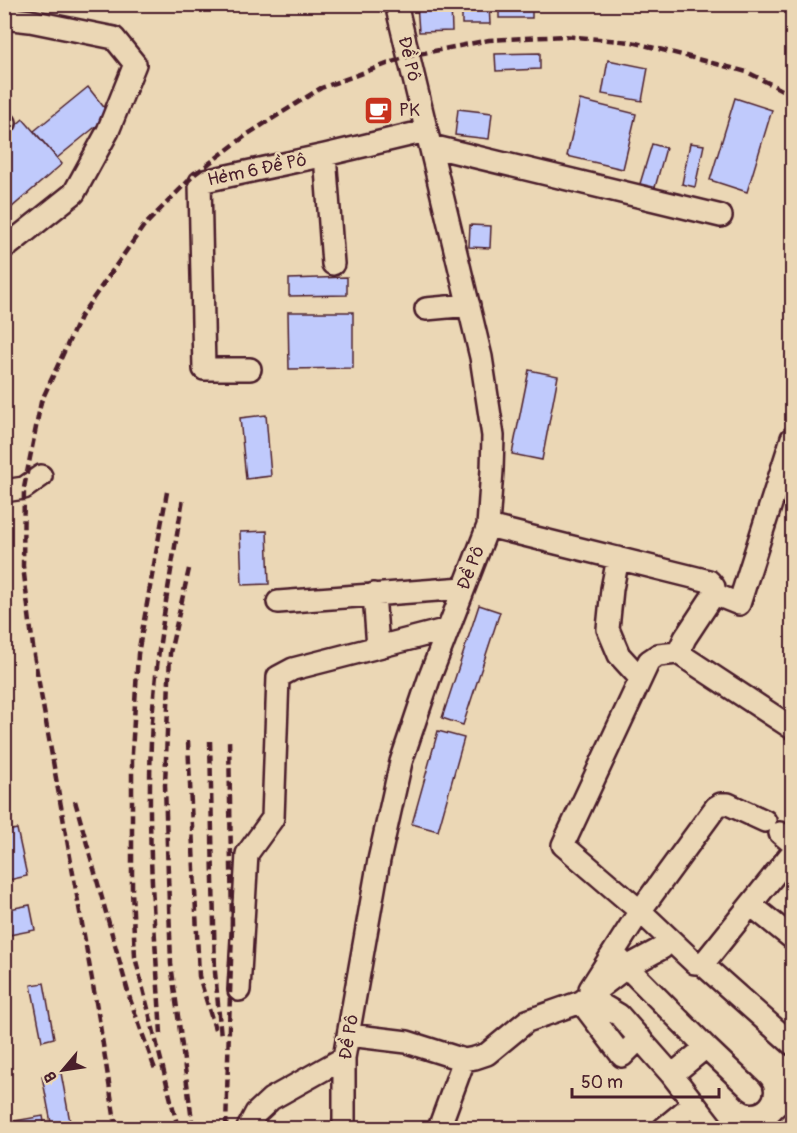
<svg xmlns="http://www.w3.org/2000/svg" width="797" height="1133" font-family="Pangolin,sans-serif">
  <style>
    .building { fill: #c0cafc; stroke: #4a1f2b; stroke-width: 1.5 }
    .lines { fill: none; stroke-linecap: round; stroke-linejoin: round }
    .minor-casing { stroke: #4a1f2b; stroke-width: 26 }
    .minor { stroke: #ebd7b5; stroke-width: 21 }
    .rail { stroke: #4a1f2b; stroke-width: 4.5; stroke-dasharray: 9 4.5; stroke-linecap: butt }
    .labels { text-anchor: middle; dominant-baseline: central; stroke-width: 5; stroke-linejoin: round; paint-order: stroke }
    .street-label { font-size: 18px; fill: #4a1f2b; stroke: #ebd7b5 }
    .poi-label { font-size: 18px; fill: #4a1f2b; stroke: #ebd7b5; text-anchor: start }
  </style>
  <rect width="100%" height="100%" fill="#ebd7b5"/>
  <filter id="ink" filterUnits="userSpaceOnUse"><feTurbulence type="fractalNoise" baseFrequency=".0167" numOctaves="2"/><feDisplacementMap in="SourceGraphic" scale="12" xChannelSelector="R" yChannelSelector="G"/><feConvolveMatrix kernelMatrix="1 2 1 2 8 2 1 2 1" color-interpolation-filters="sRGB"/></filter>
  <g filter="url(#ink)">
    <path class="building" d="M417,4h34l1,27 -33,1z
      M462,4h27l1,20h-28z
      M499,4h33v14h-33z
      M540,53v16l-44,2 -1,-17z
      M608,60l40,8 -6,33 -40,-7z
      M88,87l22,28 -53,43 -23,-27z
      M735,98l37,12 -25,82 -37,-12z
      M580,100l56,14 -13,55 -56,-13z
      M458,109l34,4 -3,26 -34,-4z
      M23,119l39,45 -58,50v-78z
      M690,143l14,2 -9,42 -13,-3z
      M652,144l14,4 -12,43 -15,-4z
      M470,225l21,1 -1,22 -21,-1z
      M347,277v18l-58,1v-17z
      M288,312h65v56l-64,1z
      M529,370l29,6 -16,84 -30,-6z
      M266,415l5,61 -25,3 -6,-61z
      M267,531l2,53 -27,1 -2,-53z
      M479,605l21,7 -37,113 -21,-7z
      M438,731l26,7 -26,93 -26,-7z
      M17,829l10,47 -23,5v-49z
      M30,905l5,25 -31,6v-26z
      M44,983l10,55 -12,3 -11,-56z
      M61,1073l10,54 -19,1 -10,-52z
      M43,1116l2,12h-41v-5z"/>
    <g class="lines">
      <defs>
        <path id="minor" d="M4,18l26,3 84,17 21,26 -27,67 -34,62 -64,51 -6,2
          M4,123h1
          M431,146l290,70
          M325,155l8,109
          M426,309l43,-4
          M250,369h-46l-4,-187 125,-27 101,-24
          M4,491l20,-3 17,-12
          M488,526l221,55 5,6v7l-29,44 -7,15 114,75
          M618,558l-6,31 -4,40 11,26 21,23
          M374,594l4,53
          M714,594l25,10 53,-166
          M278,602l186,-14
          M678,653l-20,2 -9,6 -86,184 77,66 55,52h6l91,81
          M780,833l12,10
          M751,905l41,33
          M619,959l87,88 -34,28
          M701,963l6,-4 85,-106
          M590,989l50,-78 76,-104 5,-3h7l37,17
          M239,990l8,-136 26,-36 5,-141 15,-8 155,-40
          M581,1002l21,3 17,10 53,60 41,53
          M581,1002l41,54 18,-18
          M349,1035l58,7 57,18 11,-2 12,-4 40,-33 54,-19 46,-35 35,-19 8,-8
          M706,1047l46,44
          M248,1128l8,-15 15,-14 73,-41
          M344,1128v-70l35,-198 22,-98 28,-83 59,-153 4,-56 1,-34 -12,-79 -85,-353
          M439,1128l25,-68
          M664,1128l29,-24
          M787,1128l5,-5"/>
      </defs>
      <use href="#minor" class="minor-casing"/>
      <use href="#minor" class="minor"/>
      <path class="rail" d="M167,492l-29,162 -6,99v137l3,67 43,171
        M189,569l-19,84 -5,132 6,179 22,164
        M188,741l11,235 16,53
        M210,741l5,231 6,65
        M75,801l55,198 26,73
        M161,1034c-6,-97 -14,-194 -10,-292 3,-82 19,-163 32,-244
        M116,1128l-17,-109 -65,-364 -11,-89 1,-78 17,-86 39,-85 63,-90 52,-53 53,-40 73,-46 88,-32 80,-16 75,-4 68,6 115,30 45,23
        M226,1128l6,-201 -3,-190
        M786,1128l6,-6"/>
    </g>
  </g>
  <defs>
    <symbol id="cafe-square" viewBox="-11 -11 22 22"><rect x="-9" y="-9" width="18" height="18" rx="4" fill="#c8321e" stroke="#ebd7b5"/><path d="M-5.5-4.5H6V0H3Q3 3.5 0 3.5H-2.5Q-5.5 3.5-5.5 0ZM3-3.2v2h1.7v-2ZM-6 4.5H4V6H-6Z" fill="#fff"/></symbol>
  </defs>
  <g fill-rule="evenodd">
    <use href="#cafe-square" x="362" y="94" width="33" height="33"/>
  </g>
  <g class="labels">
    <g class="street-label">
      <text transform="translate(409 59) rotate(76)">Đề Pô</text>
      <text transform="translate(257 170) rotate(-12)">Hẻm 6 Đề Pô</text>
      <text transform="translate(471 568) rotate(-69)">Đề Pô</text>
      <text transform="translate(349 1037) rotate(-81)">Đề Pô</text>
    </g>
    <g class="poi-label">
      <text x="399" y="110">PK</text>
    </g>
  </g>
  <rect width="797" height="1133" fill="none" stroke="#ebd7b5" stroke-width="24"/>
  <rect x="12" y="12" width="773" height="1109" fill="none" stroke="#4a1f2b" stroke-width="2" filter="url(#ink)"/>
  <g transform="translate(63 1070) rotate(241)" stroke="#ebd7b5" stroke-width="4.5" paint-order="stroke">
  <path d="M0-4.5L10 22L0 15L-10 22Z" fill="#4a1f2b"/>
  <text y="-9" font-size="16" font-weight="bold" text-anchor="middle" fill="#4a1f2b">B</text>
  </g>
  <path d="M572 1088v9h147v-9" fill="none" stroke="#4a1f2b" stroke-width="3"/>
  <text x="581" y="1088" font-size="18" fill="#4a1f2b" stroke="#ebd7b5" stroke-width="4.5" paint-order="stroke">50 m</text>
</svg>
